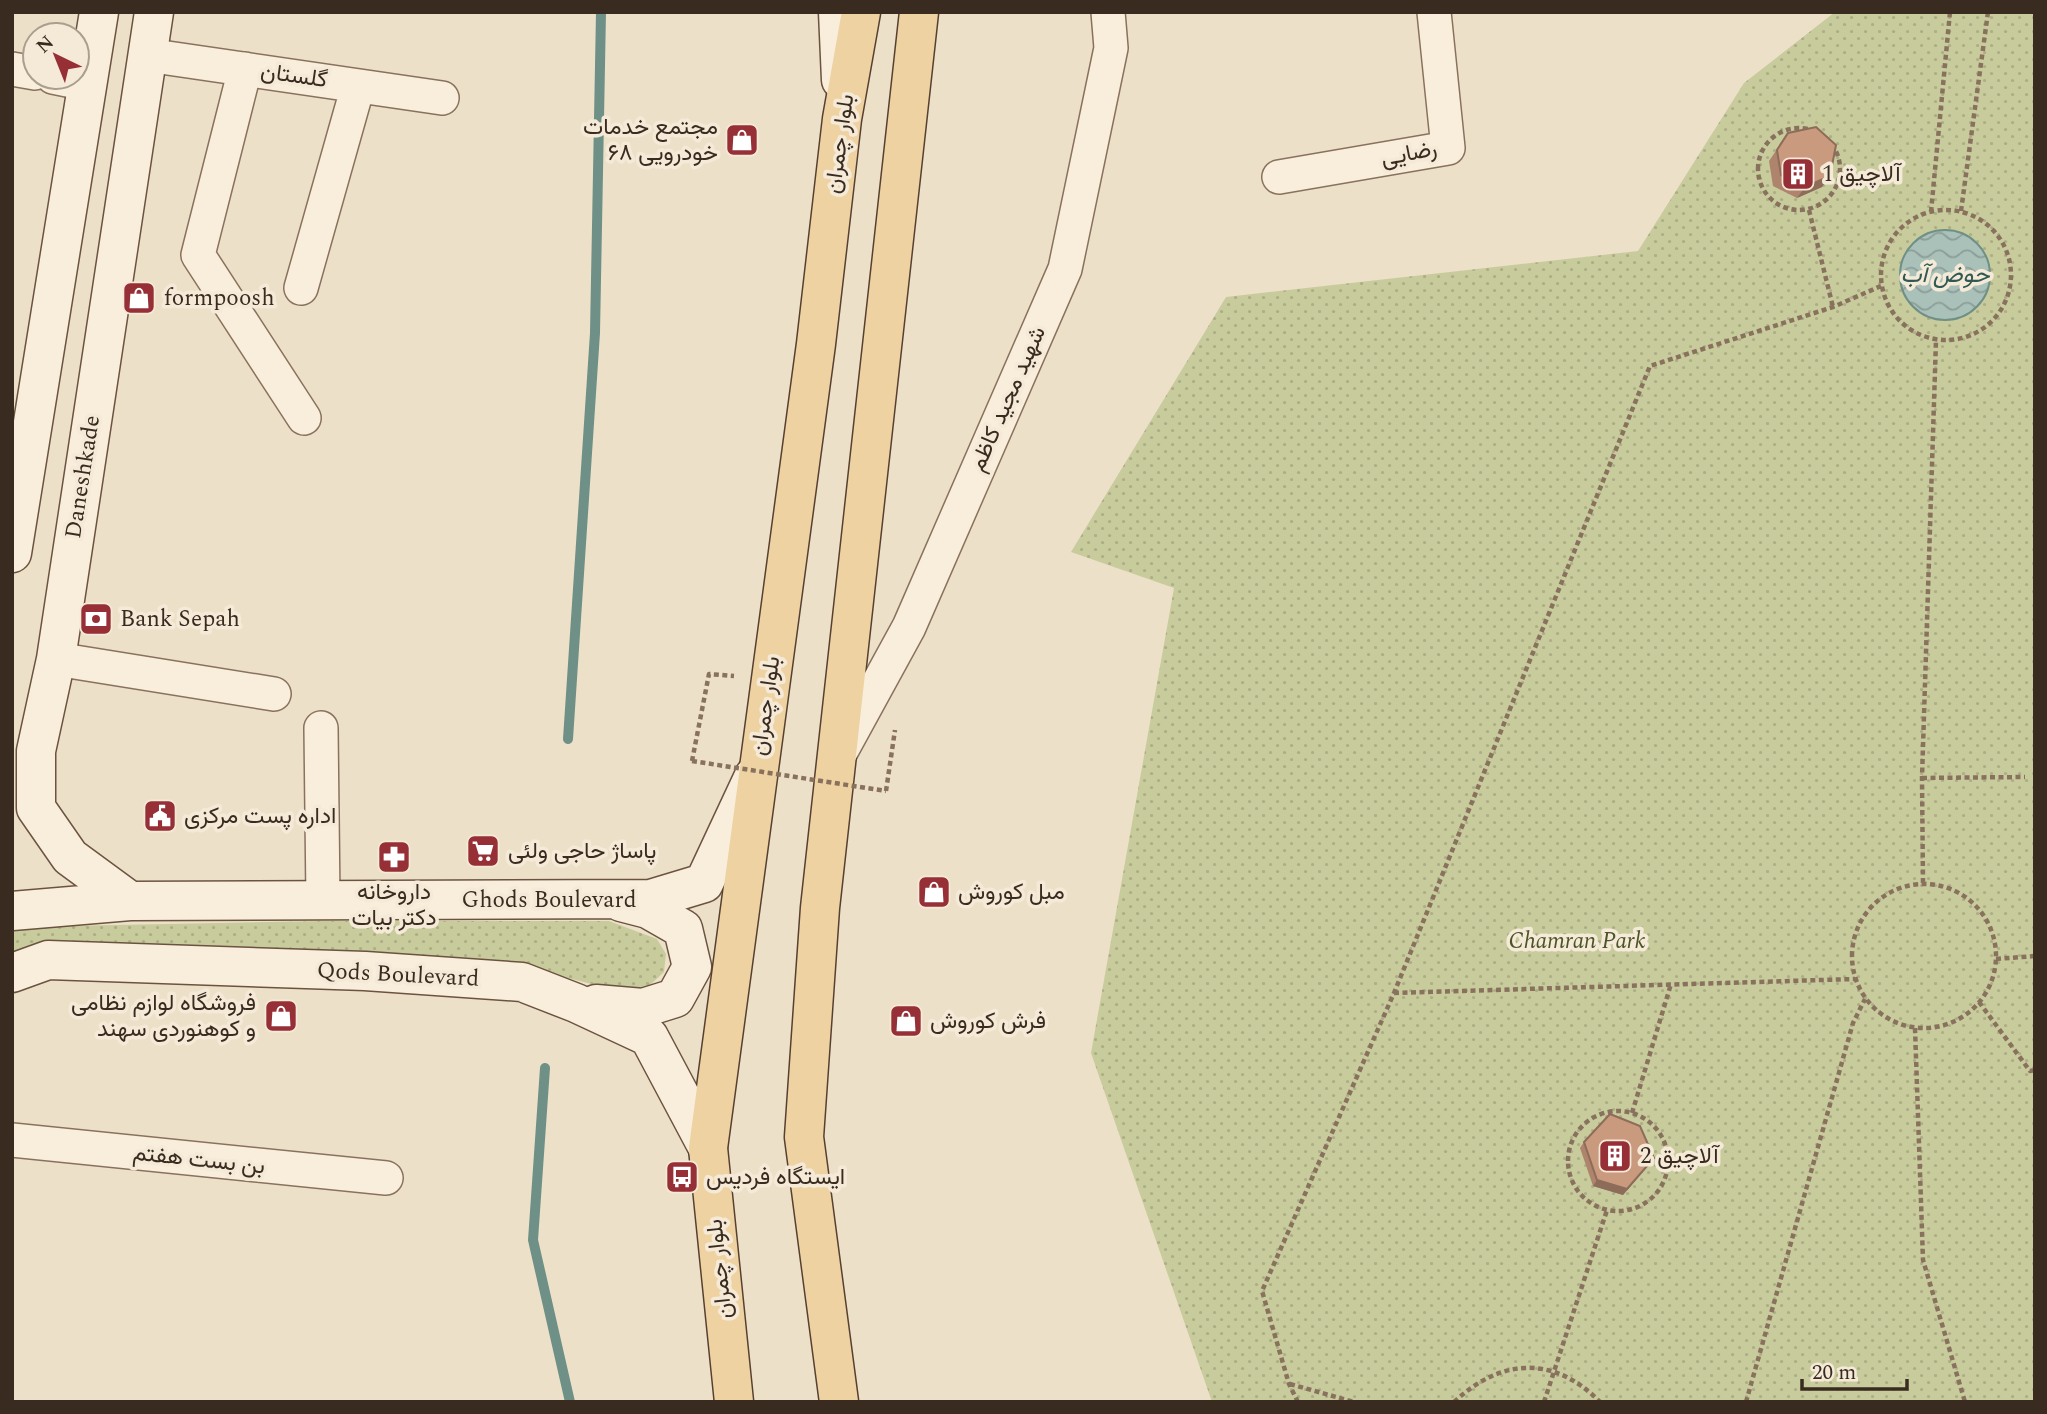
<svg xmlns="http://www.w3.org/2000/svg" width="2047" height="1414" font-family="Spectral,Vazirmatn,serif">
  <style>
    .green { fill: url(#green-dots) }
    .water { fill: url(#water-waves); stroke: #6f9086; stroke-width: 2 }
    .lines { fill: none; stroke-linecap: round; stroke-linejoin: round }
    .stream { stroke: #6f9086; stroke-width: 10 }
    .minor-casing { stroke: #89725d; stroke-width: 36 }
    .secondary-casing { stroke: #6b5340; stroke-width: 41 }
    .primary-casing { stroke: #574031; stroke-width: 41 }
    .path { stroke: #89725d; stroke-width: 4.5; stroke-dasharray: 5 3.5; stroke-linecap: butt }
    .minor { stroke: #f8eedb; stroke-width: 33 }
    .secondary { stroke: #f8eedb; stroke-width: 38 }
    .primary { stroke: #eed2a2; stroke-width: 38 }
    .path-bridge { stroke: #89725d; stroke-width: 4.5; stroke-dasharray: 5 3.5; stroke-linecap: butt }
    .wall { fill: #ae846d }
    .shaded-wall { fill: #8d6c59 }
    .building { fill: #ca9a7f; stroke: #8d6c59; stroke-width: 2 }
    .labels { text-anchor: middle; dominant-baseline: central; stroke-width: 7; stroke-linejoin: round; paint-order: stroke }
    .street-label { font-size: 23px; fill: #392b20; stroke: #f5ead7 }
    .poi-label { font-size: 23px; fill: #392b20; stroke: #f5ead7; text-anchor: start }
    .park-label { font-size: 23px; font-style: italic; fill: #4c5528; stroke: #f5ead7 }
    .water-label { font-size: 24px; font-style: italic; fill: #305954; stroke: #f5ead7 }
  </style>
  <defs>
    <pattern id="green-dots" width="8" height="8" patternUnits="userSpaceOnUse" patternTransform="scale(1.75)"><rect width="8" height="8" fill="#c8cb9c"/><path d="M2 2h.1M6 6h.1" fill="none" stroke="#adae86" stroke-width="1.8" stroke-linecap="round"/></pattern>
    <pattern id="water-waves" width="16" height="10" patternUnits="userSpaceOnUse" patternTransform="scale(1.75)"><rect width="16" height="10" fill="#a9c1b9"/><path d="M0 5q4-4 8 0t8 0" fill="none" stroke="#8b9d96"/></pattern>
  </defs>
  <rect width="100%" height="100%" fill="#ede0c8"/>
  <path class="green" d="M1835,12h200v1390h-823l-121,-349 83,-465 -103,-36 155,-255 412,-46 106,-168z
    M324,921h285l48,18 9,15 -2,18 -15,14 -26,6 -106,-27 -505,-10v-28z"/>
  <path class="water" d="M1900 275a45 45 0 1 1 90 0a45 45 0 1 1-90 0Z"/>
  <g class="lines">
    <path class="stream" d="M568,739l27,-406 6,-321
      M545,1068l-12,172 37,162"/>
    <defs>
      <path id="minor" d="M147,55l295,43
        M12,69l23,4
        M245,69l-47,186 106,163
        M53,77l34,7
        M1279,177l169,-29 -14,-136
        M301,288l57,-202
        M56,659l218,35
        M321,728l2,172
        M839,755l70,-128 156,-358 46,-221 -3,-36
        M12,1140l374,38"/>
      <path id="secondary" d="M838,12l3,68
        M12,553l87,-541
        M130,901l-60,-44 -34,-49v-57l20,-92 98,-647
        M12,911l118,-10 521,-2 53,-16 50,-107
        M12,973l36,-13 317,11 157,11 54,21 73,34 59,111
        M596,1004l47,4 32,-10 17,-31 -9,-38 -35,-20 -27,-7"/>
      <path id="primary" d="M734,1402l-26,-254 108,-804 26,-225 19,-107
        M839,1402l-35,-265 16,-229 99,-896"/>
    </defs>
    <use href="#minor" class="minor-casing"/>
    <use href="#secondary" class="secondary-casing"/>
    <use href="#primary" class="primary-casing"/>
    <path class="path" d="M1758 169a41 41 0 1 1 82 0a41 41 0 1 1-82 0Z
      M1881 275a65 65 0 1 1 130 0a65 65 0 1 1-130 0Z
      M1809,210l24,97
      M1961,211l27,-199
      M1931,212l19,-200
      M692,761l17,-87 25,2
      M1922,778l103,-1
      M886,791l9,-61
      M1923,883l-1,-105 14,-438
      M1852 956a72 72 0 1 1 144 0a72 72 0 1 1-144 0Z
      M1996,959l39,-3
      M1394,993l461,-14
      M1979,1002l51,69 5,-1
      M1915,1028l8,232 42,142
      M1568 1161a50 50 0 1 1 100 0a50 50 0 1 1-100 0Z
      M1632,1113l39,-129
      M1290,1384l64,18
      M1298,1402l-9,-18 -27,-93 132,-298 256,-627 183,-59 48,-21
      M1454,1402c47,-44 100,-47 146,0
      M1544,1402l63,-192
      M1746,1402l107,-379 12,-24"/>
    <use href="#minor" class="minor"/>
    <use href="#secondary" class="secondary"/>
    <use href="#primary" class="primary"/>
    <path class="path-bridge" d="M692,761l194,30"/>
  </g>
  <path class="wall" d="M1788,133l42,43 -8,11 -25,11 -24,-12 -4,-25z
    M1584,1142l66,21 -27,32 -30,-9 -13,-38z"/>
  <path class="shaded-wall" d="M1830,176l-8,11 -25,11 8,-11z
    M1654,1158l-31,37 -30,-9 4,-6z"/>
  <path class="building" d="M1816,127l20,18 -6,31 -25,11 -24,-12 -4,-25 11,-17z
    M1610,1114l30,12 14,32 -27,31 -30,-9 -13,-38z"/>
  <defs>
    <symbol id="shop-square" viewBox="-11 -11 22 22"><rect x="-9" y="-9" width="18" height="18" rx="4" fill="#962f36" stroke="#f5ead7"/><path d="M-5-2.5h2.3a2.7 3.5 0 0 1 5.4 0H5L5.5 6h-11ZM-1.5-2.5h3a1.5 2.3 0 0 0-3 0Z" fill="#fff"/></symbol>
    <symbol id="building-square" viewBox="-11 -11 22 22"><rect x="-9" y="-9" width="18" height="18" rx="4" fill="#962f36" stroke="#f5ead7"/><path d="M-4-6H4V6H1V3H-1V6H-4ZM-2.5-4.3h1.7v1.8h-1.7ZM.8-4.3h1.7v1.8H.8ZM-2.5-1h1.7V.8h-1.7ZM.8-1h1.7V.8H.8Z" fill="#fff"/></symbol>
    <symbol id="bank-square" viewBox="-11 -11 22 22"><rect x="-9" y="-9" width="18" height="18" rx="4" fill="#962f36" stroke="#f5ead7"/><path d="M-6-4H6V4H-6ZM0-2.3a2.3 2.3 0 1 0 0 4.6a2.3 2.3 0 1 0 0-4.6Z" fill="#fff"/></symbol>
    <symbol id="civic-square" viewBox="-11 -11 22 22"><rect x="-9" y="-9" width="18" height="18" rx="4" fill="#962f36" stroke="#f5ead7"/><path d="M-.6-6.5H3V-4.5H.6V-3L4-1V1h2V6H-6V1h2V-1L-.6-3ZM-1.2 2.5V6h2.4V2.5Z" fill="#fff"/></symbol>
    <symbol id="supermarket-square" viewBox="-11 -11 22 22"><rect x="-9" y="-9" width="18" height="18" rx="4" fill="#962f36" stroke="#f5ead7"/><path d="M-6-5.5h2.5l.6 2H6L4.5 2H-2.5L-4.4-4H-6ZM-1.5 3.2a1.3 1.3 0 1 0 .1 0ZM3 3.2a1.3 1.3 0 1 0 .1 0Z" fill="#fff"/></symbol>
    <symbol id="pharmacy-square" viewBox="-11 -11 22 22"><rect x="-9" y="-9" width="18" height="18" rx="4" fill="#962f36" stroke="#f5ead7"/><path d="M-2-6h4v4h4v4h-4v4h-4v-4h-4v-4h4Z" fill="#fff"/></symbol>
    <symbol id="bus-square" viewBox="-11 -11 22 22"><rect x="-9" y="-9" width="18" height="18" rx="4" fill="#962f36" stroke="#f5ead7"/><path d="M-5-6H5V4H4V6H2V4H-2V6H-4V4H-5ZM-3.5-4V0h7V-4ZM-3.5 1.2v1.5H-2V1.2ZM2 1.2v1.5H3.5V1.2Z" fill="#fff"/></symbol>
  </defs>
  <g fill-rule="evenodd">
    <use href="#shop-square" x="723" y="121" width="38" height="38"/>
    <use href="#building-square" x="1779" y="155" width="38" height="38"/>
    <use href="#shop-square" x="120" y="279" width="38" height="38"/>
    <use href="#bank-square" x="77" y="600" width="38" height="38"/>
    <use href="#civic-square" x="141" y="797" width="38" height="38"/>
    <use href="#supermarket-square" x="464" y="832" width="38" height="38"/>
    <use href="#pharmacy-square" x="375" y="838" width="38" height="38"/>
    <use href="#shop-square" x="915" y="873" width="38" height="38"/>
    <use href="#shop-square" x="262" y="997" width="38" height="38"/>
    <use href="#shop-square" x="887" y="1002" width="38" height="38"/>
    <use href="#building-square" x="1596" y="1137" width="38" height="38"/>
    <use href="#bus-square" x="663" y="1158" width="38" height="38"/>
  </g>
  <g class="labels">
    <g class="street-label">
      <text transform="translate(294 76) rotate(8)">گلستان</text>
      <text transform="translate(840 144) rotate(-82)">بلوار چمران</text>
      <text transform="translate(1409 154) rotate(-11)">رضایی</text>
      <text transform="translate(1008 399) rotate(-66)">شهید مجید کاظم</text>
      <text transform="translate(83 477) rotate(-81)">Daneshkade</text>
      <text transform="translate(766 706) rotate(-82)">بلوار چمران</text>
      <text x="549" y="900">Ghods Boulevard</text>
      <text transform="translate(398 975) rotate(3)">Qods Boulevard</text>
      <text transform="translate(199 1160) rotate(6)">بن بست هفتم</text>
      <text transform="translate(720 1269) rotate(-96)">بلوار چمران</text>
    </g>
    <g class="poi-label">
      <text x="718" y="127" text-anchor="end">مجتمع خدمات<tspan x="718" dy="26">خودرویی ۶۸</tspan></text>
      <text x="1822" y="174">آلاچیق 1</text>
      <text x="164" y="298">formpoosh</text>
      <text x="120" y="619">Bank Sepah</text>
      <text x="184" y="816">اداره پست مرکزی</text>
      <text x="508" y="851">پاساژ حاجی ولئی</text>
      <text x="394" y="892" text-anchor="middle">داروخانه<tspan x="394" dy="26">دکتر بیات</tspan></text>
      <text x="958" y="892">مبل کوروش</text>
      <text x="256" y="1003" text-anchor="end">فروشگاه لوازم نظامی<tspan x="256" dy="26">و کوهنوردی سهند</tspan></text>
      <text x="930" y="1021">فرش کوروش</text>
      <text x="1640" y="1156">آلاچیق 2</text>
      <text x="706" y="1177">ایستگاه فردیس</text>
    </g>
    <g class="park-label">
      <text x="1577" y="941">Chamran Park</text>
    </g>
    <g class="water-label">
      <text x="1945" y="275">حوض آب</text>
    </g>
  </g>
  <rect width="2047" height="1414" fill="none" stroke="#392b20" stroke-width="28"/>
  <g transform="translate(56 56) rotate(317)"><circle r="33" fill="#f5ead7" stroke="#aa9e8e" stroke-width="2"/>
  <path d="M0-5L12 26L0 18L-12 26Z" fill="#962f36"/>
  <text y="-10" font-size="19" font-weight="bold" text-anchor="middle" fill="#392b20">N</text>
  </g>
  <path d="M1802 1379v10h105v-10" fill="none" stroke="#392b20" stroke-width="3.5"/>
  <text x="1812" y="1379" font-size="21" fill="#392b20" stroke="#f5ead7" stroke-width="5" paint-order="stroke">20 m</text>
</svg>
